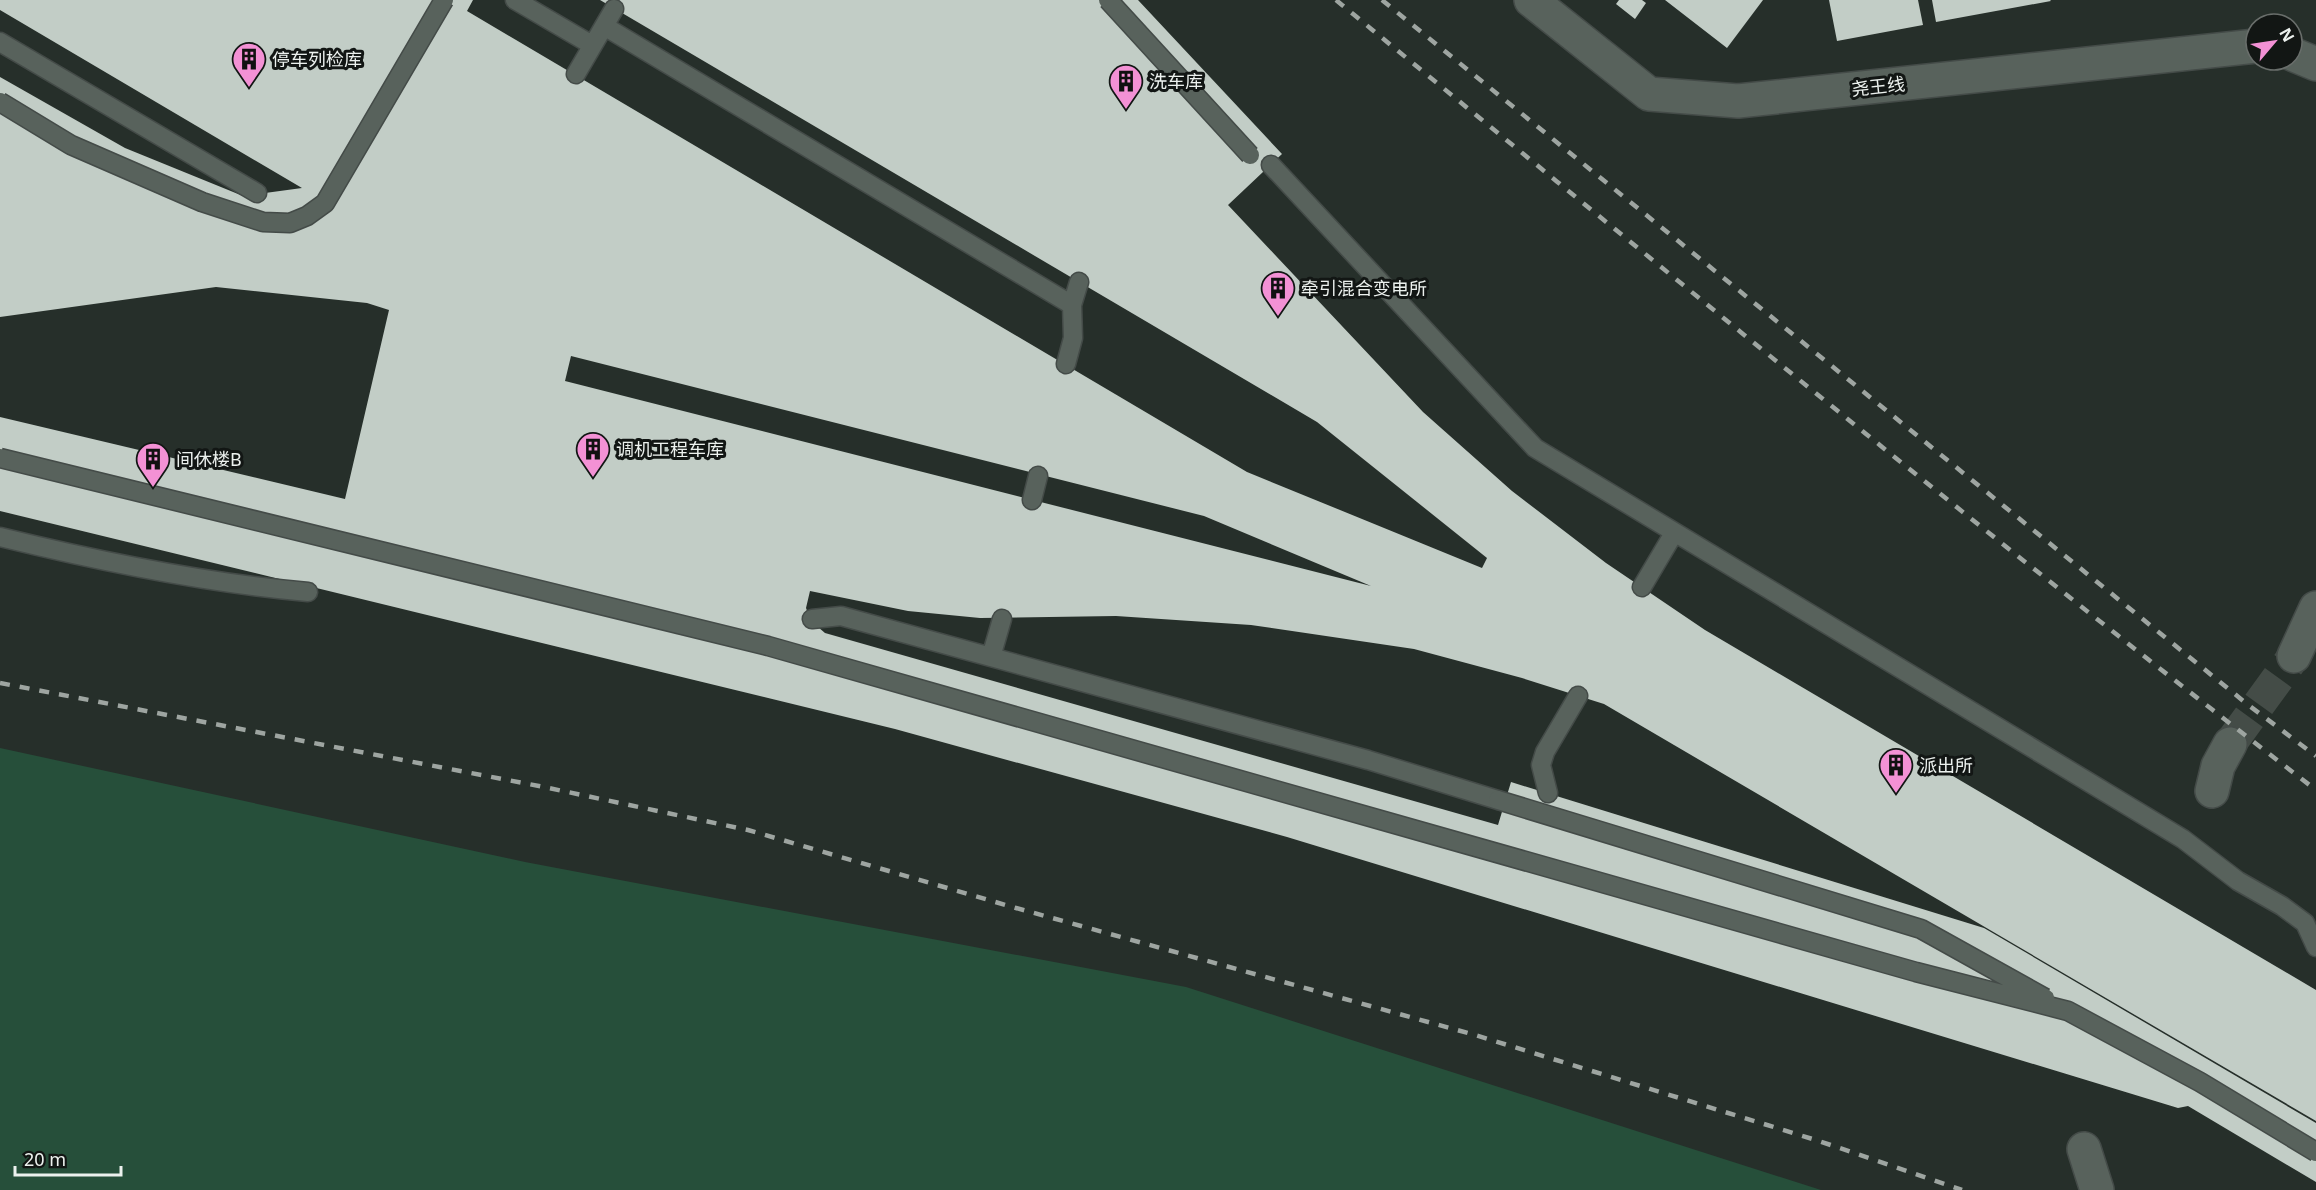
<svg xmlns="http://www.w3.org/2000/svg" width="2316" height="1190" font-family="'Noto Sans','Noto Sans SC',sans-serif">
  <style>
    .green { fill: #264f3a }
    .building { fill: #c2cdc6; fill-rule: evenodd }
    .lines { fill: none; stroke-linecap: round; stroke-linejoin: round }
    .minor-tunnel { stroke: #444c47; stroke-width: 33; stroke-dasharray: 33 16; stroke-linecap: butt }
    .service-casing { stroke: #444b48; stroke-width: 21 }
    .minor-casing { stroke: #444b48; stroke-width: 36 }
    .service { stroke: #58625c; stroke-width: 18 }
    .minor { stroke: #58625c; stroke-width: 33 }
    .rail { stroke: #9ea5a1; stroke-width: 4.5; stroke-dasharray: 10 10; stroke-linecap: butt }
    .service-bridge-casing { stroke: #444b48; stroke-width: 21; stroke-linecap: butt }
    .service-bridge { stroke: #58625c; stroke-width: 18 }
    .labels { text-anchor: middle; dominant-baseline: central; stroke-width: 6; stroke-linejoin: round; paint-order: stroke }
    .poi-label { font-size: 18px; fill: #ecf1ee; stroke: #121614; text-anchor: start }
    .street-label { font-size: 18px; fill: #ecf1ee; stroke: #121614 }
  </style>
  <rect width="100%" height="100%" fill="#262f2a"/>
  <path class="green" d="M0,748l525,114 661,125 635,203h-1821z"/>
  <path class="building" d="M0,0h473l-6,11 780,461 235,96 5,-10 -170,-136 -717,-422h538l144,154 -54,51 195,207 89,79 94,72 99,67 611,360v131l-712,-417 -82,-26 -108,-29 -163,-24 -135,-9 -136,2 -72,-7 -98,-20 -4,17 5,13 14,12 673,192 13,-43 473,146 332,195v59l-128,-76 -10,2 -891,-271 -392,-108 -895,-218v-94l345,82 44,-189 -22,-7 -151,-16 -216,30v-240l125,71 118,48 59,-8 -302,-178zM571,356l633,160 167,70 -806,-205z
    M1619,0h23l4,3 -11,16 -19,-15z
    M1665,0h98l-36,48z
    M1829,0h89l5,25 -86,16z
    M1932,0h118l1,1 -115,21z"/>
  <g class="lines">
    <path class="minor-tunnel" d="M2230,744l64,-88"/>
    <defs>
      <path id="service" d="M515,0l77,45
        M604,26l468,279
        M0,42l257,151
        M576,74l38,-65
        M1271,165l264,283 648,391 55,42 44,25 23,17 11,24
        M1066,364l7,-26 -1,-33 7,-23
        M1032,500l6,-24
        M0,537c102,25 204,46 308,55
        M1642,587l32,-54
        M812,619l29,-3 527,144 130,40
        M991,657l11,-38
        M1548,793l-7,-28 4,-13 33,-56"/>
      <path id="minor" d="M1531,0l118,94 89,7 518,-55
        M2292,54l24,10
        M2294,656l22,-48
        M2212,791l6,-25 12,-22
        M2084,1149l13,41"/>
    </defs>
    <use href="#service" class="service-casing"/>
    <use href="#minor" class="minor-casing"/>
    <use href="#service" class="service"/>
    <use href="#minor" class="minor"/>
    <path class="rail" d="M1336,0c324,266 647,534 980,790
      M1382,0l865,704 69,52
      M0,683l544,104 204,43 268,78 459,127 344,106 143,49"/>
    <defs>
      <path id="service-bridge" d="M1108,0l142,155
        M0,102l71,43 131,57 61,20 27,1 17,-7 18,-13 119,-203
        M0,458l768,188 1148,326 152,39 132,71 116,70
        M1498,800l423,129 124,69"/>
    </defs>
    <use href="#service-bridge" class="service-bridge-casing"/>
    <use href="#service-bridge" class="service-bridge"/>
  </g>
  <defs>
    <symbol id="building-pin" viewBox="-11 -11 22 30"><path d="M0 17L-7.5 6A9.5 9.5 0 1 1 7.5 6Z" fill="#f391d5" stroke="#121614"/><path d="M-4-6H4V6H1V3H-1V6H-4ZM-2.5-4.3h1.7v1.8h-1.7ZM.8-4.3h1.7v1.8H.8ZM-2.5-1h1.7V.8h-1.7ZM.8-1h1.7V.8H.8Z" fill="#111"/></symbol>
  </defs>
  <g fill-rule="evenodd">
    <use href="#building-pin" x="230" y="40" width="38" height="52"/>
    <use href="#building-pin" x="1107" y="62" width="38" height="52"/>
    <use href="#building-pin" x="1259" y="269" width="38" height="52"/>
    <use href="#building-pin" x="574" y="430" width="38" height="52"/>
    <use href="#building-pin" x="134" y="440" width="38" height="52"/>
    <use href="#building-pin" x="1877" y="746" width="38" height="52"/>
  </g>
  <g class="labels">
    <g class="poi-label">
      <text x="272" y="59">停车列检库</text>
      <text x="1149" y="81">洗车库</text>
      <text x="1301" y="288">牵引混合变电所</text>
      <text x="616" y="449">调机工程车库</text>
      <text x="176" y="459">间休楼B</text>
      <text x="1919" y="765">派出所</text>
    </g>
    <g class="street-label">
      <text transform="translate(1878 86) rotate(-6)">尧王线</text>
    </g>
  </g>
  <g transform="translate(2274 42) rotate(61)"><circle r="28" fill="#121614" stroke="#696e6b" stroke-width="1.5"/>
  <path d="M0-4.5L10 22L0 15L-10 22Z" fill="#f391d5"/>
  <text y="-9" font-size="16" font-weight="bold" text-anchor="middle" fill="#ecf1ee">N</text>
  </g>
  <path d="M15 1166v9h106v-9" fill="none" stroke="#ecf1ee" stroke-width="3"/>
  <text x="24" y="1166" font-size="18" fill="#ecf1ee" stroke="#121614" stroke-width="4.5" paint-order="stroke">20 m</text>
</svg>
